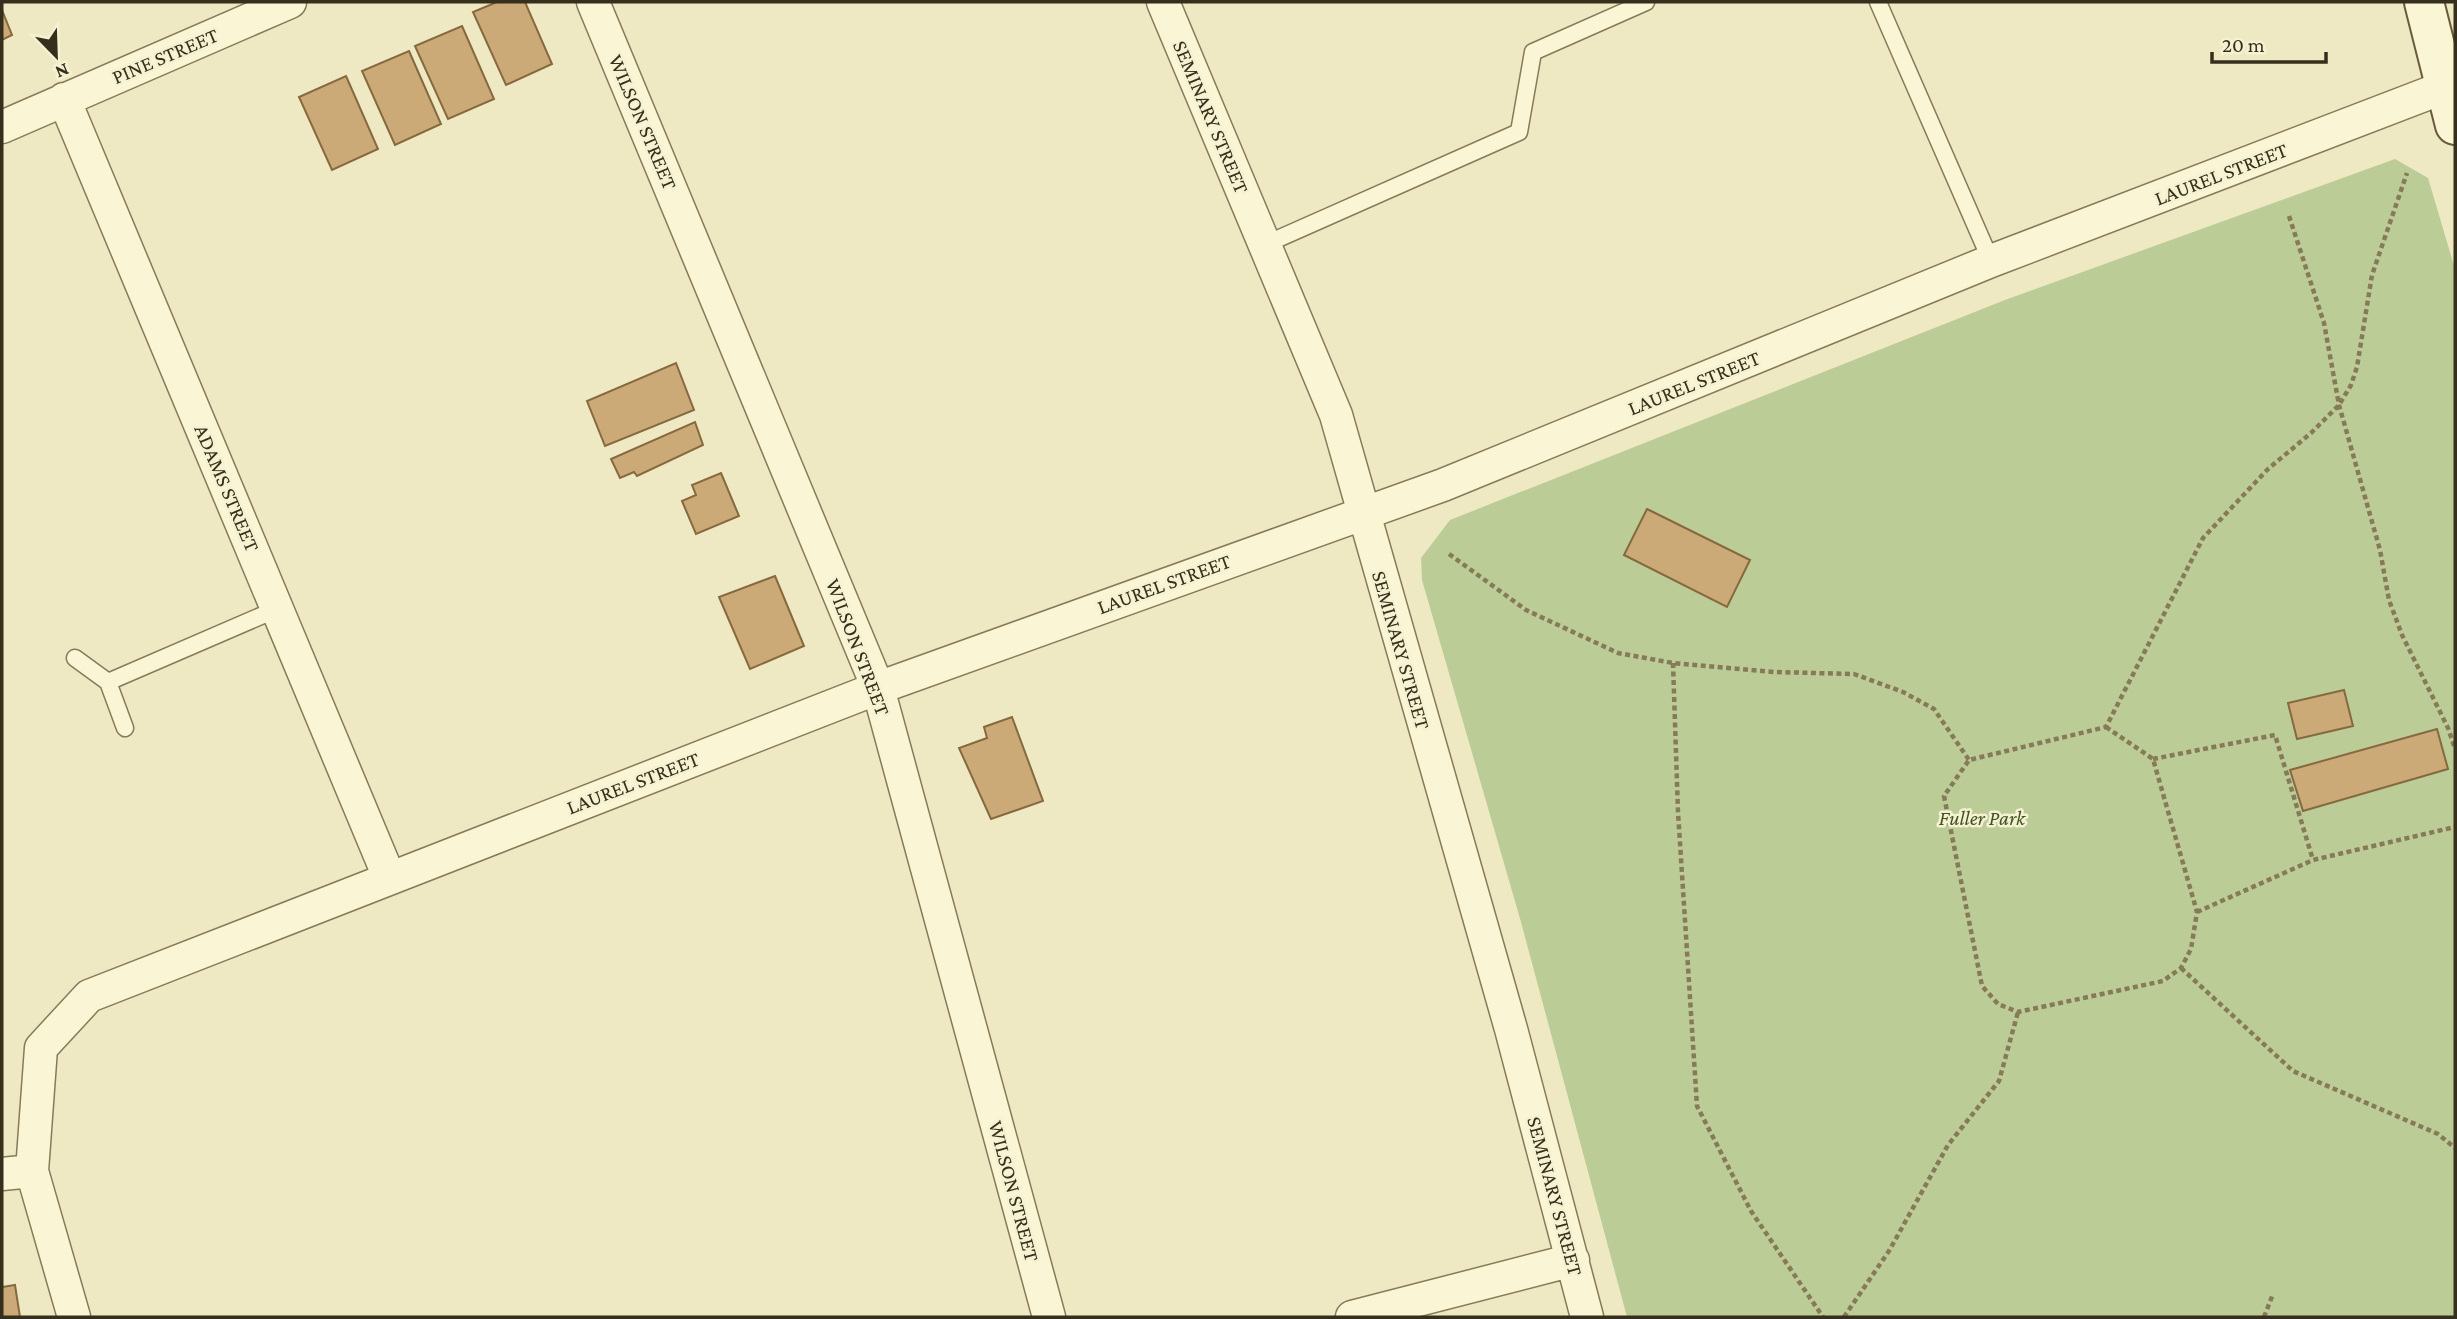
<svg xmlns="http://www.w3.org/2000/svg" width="2457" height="1319" font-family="'Crimson Pro',serif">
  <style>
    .green { fill: #bbcc96 }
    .building { fill: #ca7; stroke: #86693f; stroke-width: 2 }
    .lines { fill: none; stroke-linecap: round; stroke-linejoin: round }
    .service-casing { stroke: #877a59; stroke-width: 19 }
    .minor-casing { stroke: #877a59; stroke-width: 35 }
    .secondary-casing { stroke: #695b3c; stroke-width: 42 }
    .path { stroke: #877a59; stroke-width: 4.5; stroke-dasharray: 5 3.5; stroke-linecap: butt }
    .service { stroke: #f9f5d5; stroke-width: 16 }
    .minor { stroke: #f9f5d5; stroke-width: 32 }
    .secondary { stroke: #f9f5d5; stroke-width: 38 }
    .labels { text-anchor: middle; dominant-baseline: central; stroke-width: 5; stroke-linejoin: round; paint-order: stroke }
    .street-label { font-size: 21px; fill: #372f1d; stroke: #f5f2d1 }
    .park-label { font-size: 21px; font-style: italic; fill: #3f5324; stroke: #f5f2d1 }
  </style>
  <rect width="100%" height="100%" fill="#eee9c2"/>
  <path class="green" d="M2395,159l33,19 27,91v1048h-828l-106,-395 -99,-342 -1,-22 29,-38 555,-220z"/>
  <path class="building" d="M497,2h28l27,62 -46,21 -33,-73z
    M2,10l10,25 -10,5z
    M462,26l32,73 -46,20 -33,-73z
    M409,51l32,73 -46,21 -33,-74z
    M346,76l32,73 -46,21 -33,-73z
    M676,363l18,47 -89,36 -18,-45z
    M695,422l8,23 -66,31 -3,-4 -14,6 -9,-19z
    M721,473l18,43 -43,18 -14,-33 14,-6 -4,-10z
    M1647,509l103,51 -23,47 -103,-52z
    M775,576l29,70 -54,23 -31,-72z
    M2344,690l9,36 -56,13 -9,-36z
    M1012,717l31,84 -52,18 -32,-71 28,-10 -3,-11z
    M2437,729l11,40 -145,42 -13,-41z
    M15,1285l5,32h-18v-30z"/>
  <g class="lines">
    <defs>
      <path id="service" d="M1878,2l113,259
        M1264,245l255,-113 14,-80 113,-50
        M75,658l33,24
        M125,728l-17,-46 169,-73"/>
      <path id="minor" d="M593,2l285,686 171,629
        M1163,2l173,413 175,614 76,288
        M64,99l325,778
        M2,127l288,-125
        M32,1171l42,146
        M2,1174l30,-3 9,-123 48,-52 789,-308 565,-203 548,-224 454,-174
        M1352,1317l221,-57"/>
      <path id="secondary" d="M2424,2l31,123"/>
    </defs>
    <use href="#service" class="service-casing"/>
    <use href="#minor" class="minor-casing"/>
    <use href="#secondary" class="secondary-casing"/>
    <path class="path" d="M2289,216l35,107 15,82 41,145 9,50 13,35 46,93 7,21
      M1449,554l77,56 92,43 55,10 101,9 80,2 49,18 31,17 35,51
      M1673,663l5,149 19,294 54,105 72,106
      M2106,727l47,32 44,153 -6,37 -10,19 -18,13 -145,31 -20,-8 -16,-18 -38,-190 25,-36 137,-33 97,-189 65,-69 43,-36 28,-28 12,-20 6,-18 15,-92 35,-102
      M2153,759l122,-24 38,125
      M2197,912l116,-52 142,-33
      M2181,968l112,103 145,63 17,14
      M1844,1317l45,-66 59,-106 51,-64 19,-69
      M2264,1317l9,-23"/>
    <use href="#service" class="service"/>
    <use href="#minor" class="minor"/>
    <use href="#secondary" class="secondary"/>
  </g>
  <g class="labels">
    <g class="street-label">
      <text transform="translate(165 56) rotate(-23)">PINE STREET</text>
      <text transform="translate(1211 117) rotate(67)">SEMINARY STREET</text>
      <text transform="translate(643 122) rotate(67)">WILSON STREET</text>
      <text transform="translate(2221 174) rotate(-21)">LAUREL STREET</text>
      <text transform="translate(1694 383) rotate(-22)">LAUREL STREET</text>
      <text transform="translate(227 488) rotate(67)">ADAMS STREET</text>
      <text transform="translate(1164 584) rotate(-20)">LAUREL STREET</text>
      <text transform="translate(858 647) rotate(69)">WILSON STREET</text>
      <text transform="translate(1401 650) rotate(74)">SEMINARY STREET</text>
      <text transform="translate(633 783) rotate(-21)">LAUREL STREET</text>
      <text transform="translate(1014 1191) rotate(75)">WILSON STREET</text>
      <text transform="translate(1555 1196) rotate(75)">SEMINARY STREET</text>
    </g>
    <g class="park-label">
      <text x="1982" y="818">Fuller Park</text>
    </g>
  </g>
  <rect width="2457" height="1319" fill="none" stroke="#372f1d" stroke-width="7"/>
  <g transform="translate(56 56) rotate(157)" stroke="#f5f2d1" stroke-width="5" paint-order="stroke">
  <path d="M0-5L12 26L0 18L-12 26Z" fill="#372f1d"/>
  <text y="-10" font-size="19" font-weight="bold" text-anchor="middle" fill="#372f1d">N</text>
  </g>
  <path d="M2212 52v10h114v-10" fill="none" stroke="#372f1d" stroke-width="3.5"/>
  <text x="2222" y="52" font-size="21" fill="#372f1d" stroke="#f5f2d1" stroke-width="5" paint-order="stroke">20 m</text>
</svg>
